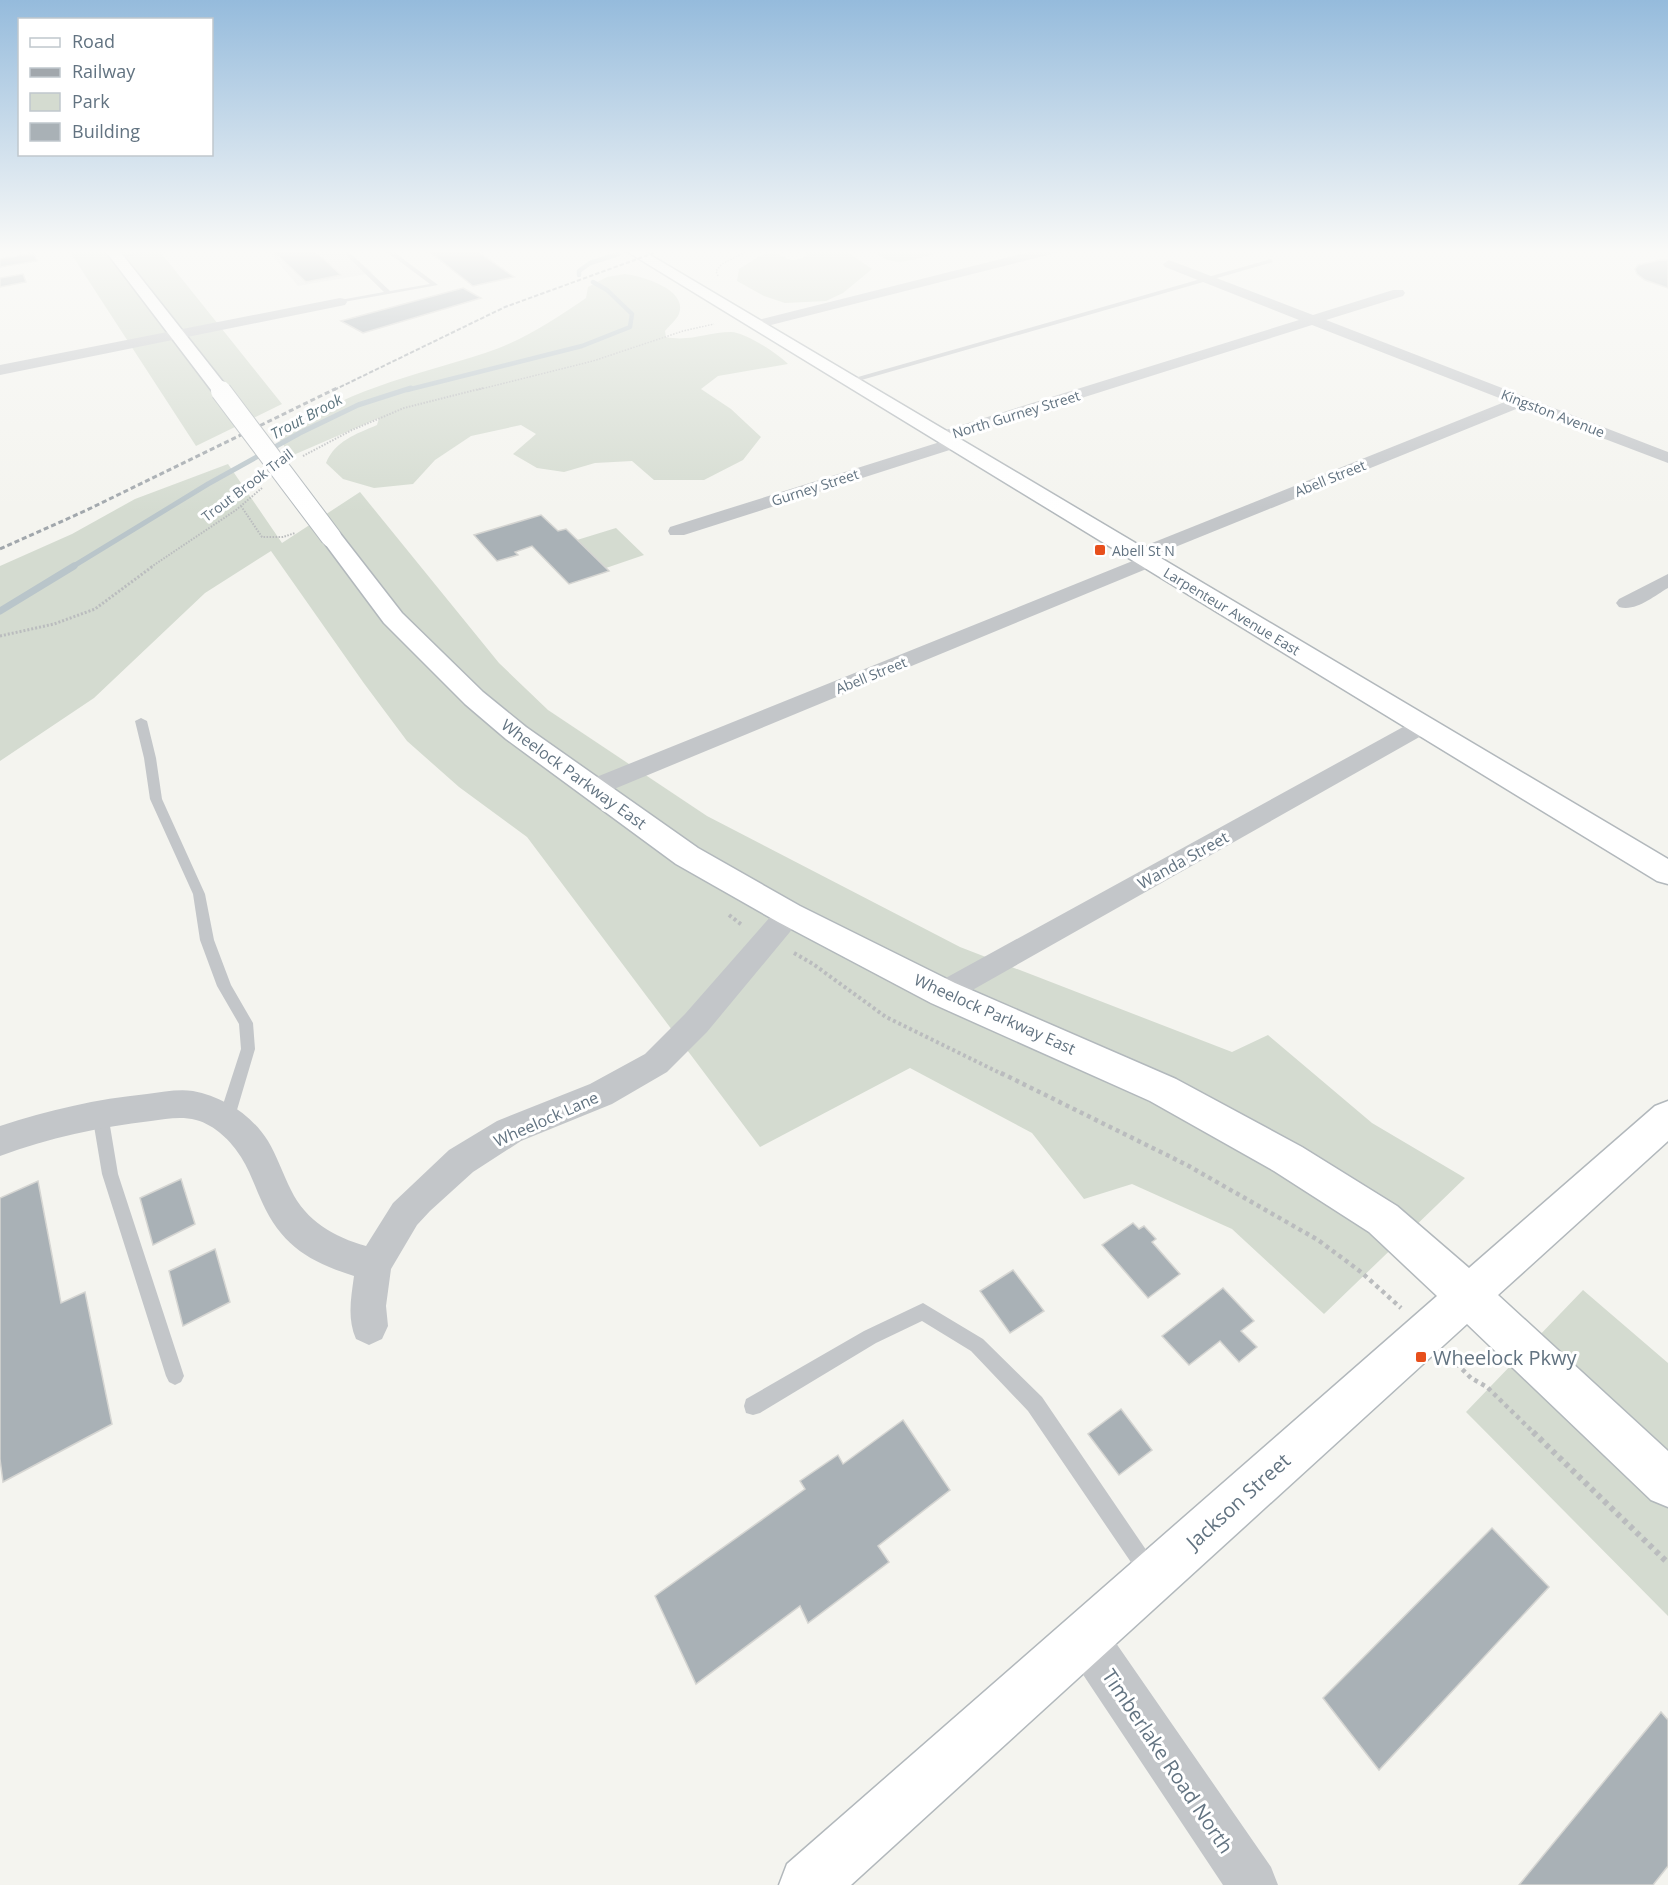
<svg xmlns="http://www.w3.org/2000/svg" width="1668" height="1885" font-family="'Open Sans',sans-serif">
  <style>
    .built { fill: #e4e5e3 }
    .green { fill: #d4dbd0 }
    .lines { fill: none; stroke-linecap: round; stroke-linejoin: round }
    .stream-far2 { stroke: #b9c5ca; stroke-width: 4.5 }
    .stream-far1 { stroke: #b9c5ca; stroke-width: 5 }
    .stream { stroke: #b9c5ca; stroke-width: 7 }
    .building { fill: #a9b1b6; stroke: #d5d5d2; stroke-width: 1.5 }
    .secondary-casing { stroke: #b2b8bc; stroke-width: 3 }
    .path-far5 { stroke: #babcbe; stroke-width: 1.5; stroke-dasharray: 1.5 1.5; stroke-linecap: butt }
    .path-far4 { stroke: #babcbe; stroke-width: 2; stroke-dasharray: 1.5 1.5; stroke-linecap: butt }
    .path-far3 { stroke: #babcbe; stroke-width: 3; stroke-dasharray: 2 2; stroke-linecap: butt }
    .path-far2 { stroke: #babcbe; stroke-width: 4; stroke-dasharray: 3 3; stroke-linecap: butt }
    .path-far1 { stroke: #babcbe; stroke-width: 4.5; stroke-dasharray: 4 4; stroke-linecap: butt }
    .path { stroke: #babcbe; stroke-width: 6; stroke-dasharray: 4.5 4.5; stroke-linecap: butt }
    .lane { fill: #c3c6c9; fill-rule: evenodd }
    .street { fill: #c3c6c9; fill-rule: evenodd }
    .secondary { fill: #fff; fill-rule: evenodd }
    .rail-far1 { stroke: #a1a7ac; stroke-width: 2; stroke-dasharray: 4.5 2; stroke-linecap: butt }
    .rail { stroke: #a1a7ac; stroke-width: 3; stroke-dasharray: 5 3; stroke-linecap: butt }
    .secondary-bridge-casing { stroke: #b2b8bc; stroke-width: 22; stroke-linecap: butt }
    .secondary-bridge { stroke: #fff; stroke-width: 20 }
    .poi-dot { fill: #e74f1c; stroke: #fff; stroke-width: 2 }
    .labels { text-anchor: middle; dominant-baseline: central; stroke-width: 6; stroke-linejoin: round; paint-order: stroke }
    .far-street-label { font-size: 14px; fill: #627381; stroke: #fff }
    .far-poi-label { font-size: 14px; fill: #627381; stroke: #fff; text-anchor: start }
    .far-water-label { font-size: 15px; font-style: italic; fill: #5d757f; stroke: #fff }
    .street-label { font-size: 16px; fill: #627381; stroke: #fff }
    .near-poi-label { font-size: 20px; fill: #627381; stroke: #fff; text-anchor: start }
    .near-street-label { font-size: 20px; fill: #627381; stroke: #fff }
  </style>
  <rect width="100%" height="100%" fill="#f4f4ef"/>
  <path class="built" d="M267,249h77l29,24 -75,13z"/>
  <path class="green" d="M68,249h90l124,155 -86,42z
    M799,249h44l29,20 -29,24 -17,8 -41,2 -21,-7 -27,-15 2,-12c9,-5 21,-15 31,-16 16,-1 17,15 37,2l-2,-4z
    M925,249h29c-21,3 -41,15 -62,12 -8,-1 -16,-8 -22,-11l20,2z
    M625,274c17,2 66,16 53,42 -3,5 -9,10 -13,15l1,6c24,5 42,-5 65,-5 14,0 47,22 57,32l-70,12 -17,13 30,20 30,28 -18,23 -39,20h-50l-22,-19 -37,2 -31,9 -27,-4 -24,-14 23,-20 -15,-9 -50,11 -36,24 -22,24 -39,4 -31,-9 -17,-16c9,-22 30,-29 51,-38l2,-7 -88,38 -11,-16c58,-50 135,-64 205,-87 37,-12 69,-33 101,-55l2,-11 19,-10z
    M228,464l54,79 78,-51 139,171 49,47 159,106 253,131 272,105 36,-17 104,88 93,55 -141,136 -92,-85 -100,-45 -48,15 -52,-66 -122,-65 -150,79 -233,-310 -68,-50 -52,-46 -44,-59 -92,-131 -66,42 -111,105 -94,63v-195l72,-32 63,-35z
    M616,528l28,27 -38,13 -29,-28z
    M1583,1290l85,73v253l-202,-204z"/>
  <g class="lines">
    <path class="stream-far2" d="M579,275v-4l11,-8 28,-9
      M407,390l175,-44 48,-19 2,-13 -25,-24 -14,-8"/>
    <path class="stream-far1" d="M72,567l136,-83 92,-51 58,-28 53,-17"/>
    <path class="stream" d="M0,611l74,-45"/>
  </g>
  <path class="building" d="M271,249h42l28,26 -35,7z
    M426,249h48l40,28 -41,9z
    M34,253l3,8 -37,6v-8z
    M1660,260h8v28l-23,-8 -8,-6 -2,-5 3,-4z
    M23,274l3,8 -26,5v-9z
    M463,288l18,10 -118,35 -22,-12z
    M541,515l17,16 8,-2 43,42 -40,13 -37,-38 -17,6 3,3 -21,6 -23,-26z
    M181,1179l14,45 -42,21 -13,-47z
    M38,1181l23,122 24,-11 27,132 -109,58 -3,-23v-261z
    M1133,1223l6,6 5,-3 12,13 -4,3 28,32 -32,24 -46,-53z
    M215,1249l15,53 -47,24 -14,-55z
    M1013,1270l31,41 -34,22 -30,-42z
    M1223,1288l31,33 -13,10 16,16 -18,15 -19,-21 -31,24 -27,-29z
    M1121,1409l31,41 -33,25 -31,-41z
    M903,1420l47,70 -72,56 11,16 -81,61 -8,-17 -104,78 -41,-88 150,-107 -5,-8 38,-26 5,9z
    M1492,1528l57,59 -170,183 -56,-72z
    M1661,1712l7,8v146l-15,19h-134z"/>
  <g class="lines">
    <defs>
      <path id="secondary" d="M104,249h14l109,138 3,4 -3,4h-12z
        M623,249h17l1028,610v25l-11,-3z
        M331,530l8,2 63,81 81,79 43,35 172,121 102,58 155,77 221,96 126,68 95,59 72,62 186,-162 13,-5v40l-170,154 170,156v56l-17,-7 -184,-176 -616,561h-72l8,-21 650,-568 -68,-64 -95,-61 -124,-70 -219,-98 -153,-81 -102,-58 -170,-125 -41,-35 -81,-81 -64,-86 3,-5z"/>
    </defs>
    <use href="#secondary" class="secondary-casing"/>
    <path class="path-far5" d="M718,276l-2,-5 6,-7 29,-15
      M477,390l116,-29 90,-30 31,-7"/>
    <path class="path-far4" d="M303,456l49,-26 52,-22 79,-20
      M241,506l21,31h21l12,-4
      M151,567l85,-57 26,-22"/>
    <path class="path-far3" d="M0,636l54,-12 41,-15 58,-43"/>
    <path class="path-far2" d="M729,915l13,10
      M794,953l19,11 73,53 118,58"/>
    <path class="path-far1" d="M1001,1073l186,92 131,75 43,32 40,36
      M1451,1358l20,20 16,9 47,46"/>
    <path class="path" d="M1533,1432l135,131"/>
    <path class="lane" d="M154,249h12l-50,10 -3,-2z
      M340,249h6l44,42 40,-7 -47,-35h7l48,36 -100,18 2,-3 44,-8z
      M1271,259l2,3 -422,121 -7,-2z
      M141,718l6,3 9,37 6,41 43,95 9,46 17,45 22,38 2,26 -21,71 -3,5 -5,2 -5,-2 -3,-5 23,-71 -2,-25 -22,-38 -17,-46 -7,-46 -43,-95 -6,-41 -9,-37z
      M100,1107l5,2 3,5 10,60 66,202 -3,6 -6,3 -6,-3 -3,-6 -64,-202 -10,-60 3,-5z
      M923,1303l60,36 59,58 113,166 3,7 -3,7 -7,3 -7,-3 -113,-166 -57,-60 -49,-30 -46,22 -116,70 -7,2 -7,-2 -2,-7 2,-7 118,-68z"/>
    <path class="street" d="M1041,249h20l-2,3 -304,77 -7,-4 2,-3z
      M1169,260l144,55 80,-25h10l2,3 -2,3 -77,24 342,132v11l-147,-56 -368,149 6,5 -3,4 -554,229 -9,2 -9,-2 -3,-6 3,-6 551,-222 -6,-5 3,-4 375,-150 -195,-76 -357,113 6,5 -2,4 -275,88h-14l-2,-4 2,-4 270,-85 -6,-5 2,-4 363,-113 -134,-53 -2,-3z
      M340,298l5,1 2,3 -2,3 -345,70v-10z
      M1668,574v14c-14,8 -32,24 -49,19l-3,-4 3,-4z
      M1422,719l8,2 4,5 -4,5 -477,270 -10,4 -10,-4 -5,-8 5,-8 481,-264z
      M789,904l10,3 4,7 -4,7 -92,111 -40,40 -55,32 -91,37 -48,31 -43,39 -13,14 -26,44 -5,37 2,20 -6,13 -13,6 -13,-6c-9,-21 -5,-40 -2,-63 -44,-14 -72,-30 -92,-74 -7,-15 -12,-31 -21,-45 -10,-16 -26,-32 -45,-37 -15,-4 -30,-1 -45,1 -52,6 -102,17 -151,35v-30c48,-16 97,-27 147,-32 16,-2 31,-5 46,-3 30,6 58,23 75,50 9,15 15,33 23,49 15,31 43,47 75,56l27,-43 56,-53 48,-29 93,-37 55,-30 40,-40 94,-107z
      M1084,1614l16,6 171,247 7,18h-55l-155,-233 -6,-16 6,-16z"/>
    <use href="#secondary" class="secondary"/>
    <path class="rail-far1" d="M334,390l171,-83 160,-58"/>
    <path class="rail" d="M0,549l87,-39 250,-122"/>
    <defs>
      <path id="secondary-bridge" d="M221,391l110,146"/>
    </defs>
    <use href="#secondary-bridge" class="secondary-bridge-casing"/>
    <use href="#secondary-bridge" class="secondary-bridge"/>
  </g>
  <linearGradient id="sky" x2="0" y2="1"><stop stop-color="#95bbdc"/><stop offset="0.49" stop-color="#fafaf8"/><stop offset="1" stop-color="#fafaf8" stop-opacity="0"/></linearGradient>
  <rect width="1668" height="513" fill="url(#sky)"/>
  <g class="poi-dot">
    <rect x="1094" y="544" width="12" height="12" rx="3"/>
    <rect x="1415" y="1351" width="12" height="12" rx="3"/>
  </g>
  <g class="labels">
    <g class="far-street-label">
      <text transform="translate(1553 413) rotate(21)">Kingston Avenue</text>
      <text transform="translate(1016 414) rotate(-17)">North Gurney Street</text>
      <text transform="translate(1330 478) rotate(-22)">Abell Street</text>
      <text transform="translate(247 485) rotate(-37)">Trout Brook Trail</text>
      <text transform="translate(815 487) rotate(-18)">Gurney Street</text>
      <text transform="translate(1232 611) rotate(31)">Larpenteur Avenue East</text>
      <text transform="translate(871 675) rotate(-22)">Abell Street</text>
    </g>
    <g class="far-poi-label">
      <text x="1112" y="550">Abell St N</text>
    </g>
    <g class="far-water-label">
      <text transform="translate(306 416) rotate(-28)">Trout Brook</text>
    </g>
    <g class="street-label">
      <text transform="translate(574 774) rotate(36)">Wheelock Parkway East</text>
      <text transform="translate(1183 860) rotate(-29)">Wanda Street</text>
      <text transform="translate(995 1014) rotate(24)">Wheelock Parkway East</text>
      <text transform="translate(546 1119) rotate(-24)">Wheelock Lane</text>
    </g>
    <g class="near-poi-label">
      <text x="1433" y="1357">Wheelock Pkwy</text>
    </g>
    <g class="near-street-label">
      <text transform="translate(1238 1501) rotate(-42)">Jackson Street</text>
      <text transform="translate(1168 1761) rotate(56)">Timberlake Road North</text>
    </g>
  </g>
  <rect x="18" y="18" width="195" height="138" fill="#ffffff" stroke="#c0c7cd" stroke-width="1.5"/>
  <rect x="30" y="38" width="30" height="9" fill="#ffffff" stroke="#c0c7cd" stroke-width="1.5"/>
  <text x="72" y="48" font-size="18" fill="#627381">Road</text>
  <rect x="30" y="68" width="30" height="9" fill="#a1a7ac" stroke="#c0c7cd" stroke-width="1.5"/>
  <text x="72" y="78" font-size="18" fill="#627381">Railway</text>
  <rect x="30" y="93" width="30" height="18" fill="#d4dbd0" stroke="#c0c7cd" stroke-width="1.5"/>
  <text x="72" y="108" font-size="18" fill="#627381">Park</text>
  <rect x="30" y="123" width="30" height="18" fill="#a9b1b6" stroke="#c0c7cd" stroke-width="1.5"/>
  <text x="72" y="138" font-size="18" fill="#627381">Building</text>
</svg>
